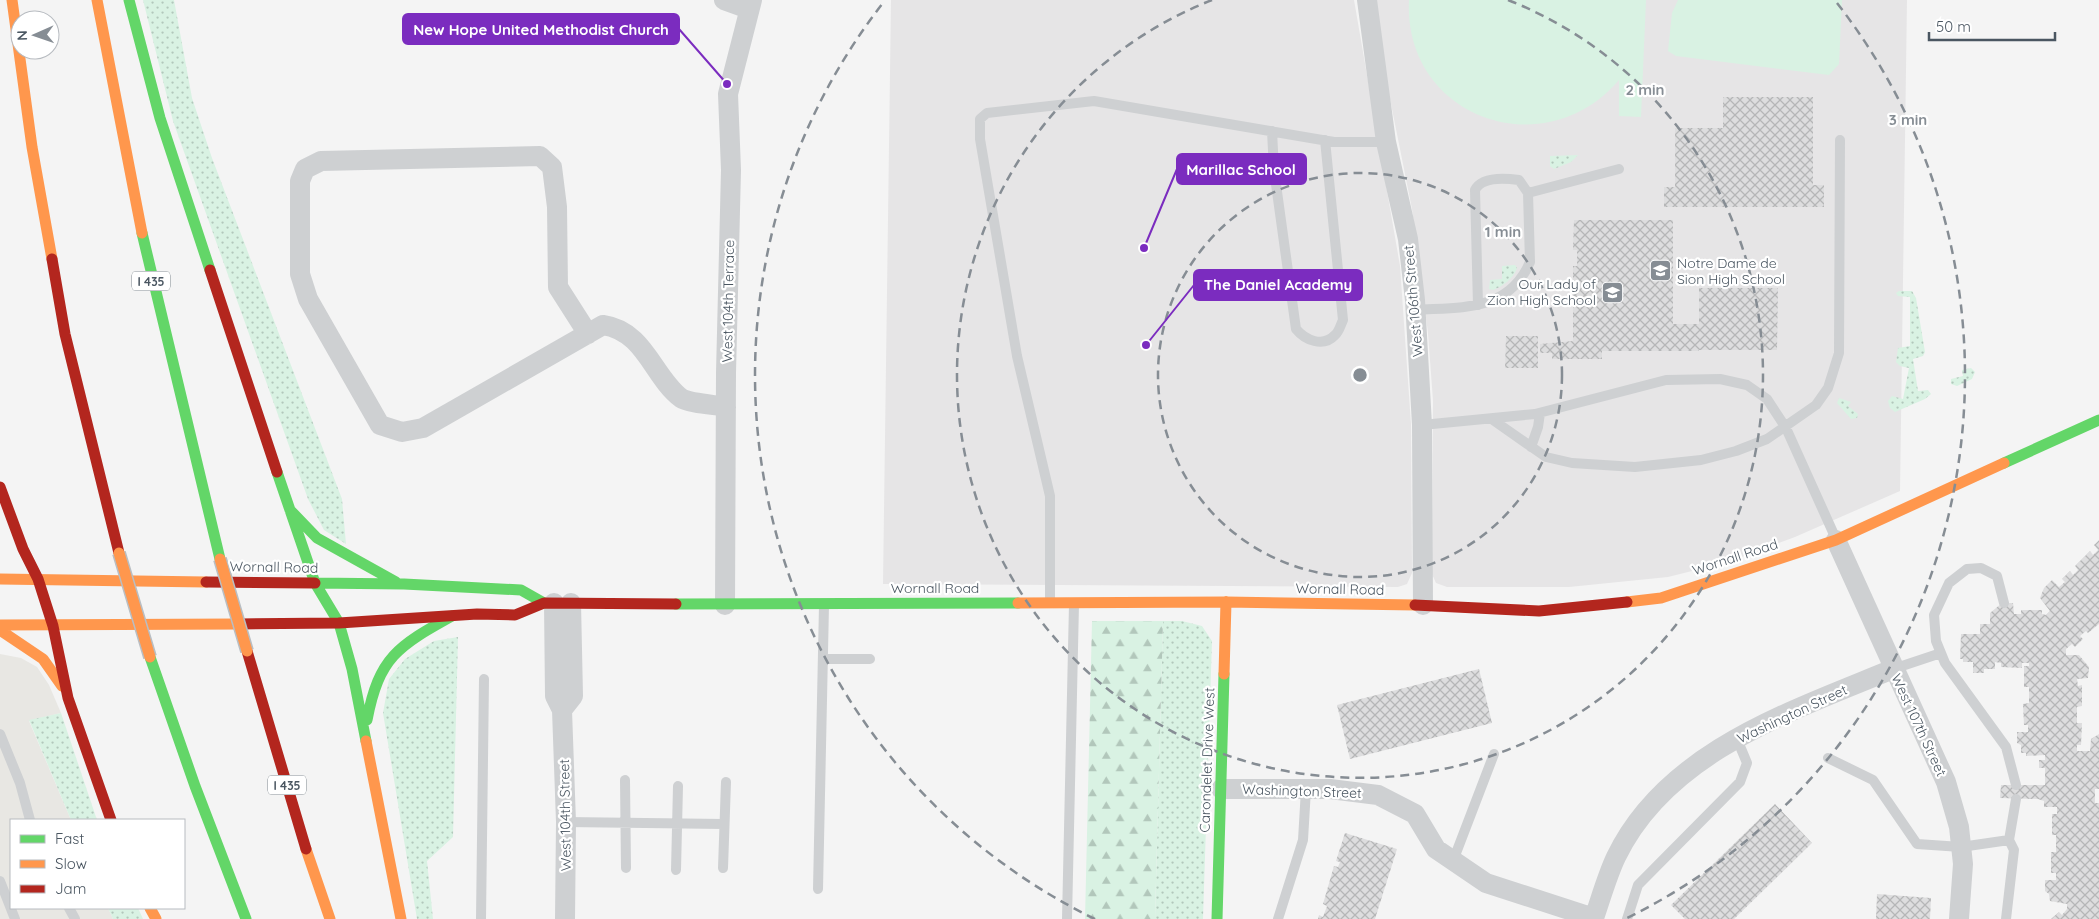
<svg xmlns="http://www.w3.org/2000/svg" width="2099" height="919" font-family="Quicksand,sans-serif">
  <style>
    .commercial { fill: #e8e7e3 }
    .education { fill: #e6e5e6 }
    .grass { fill: url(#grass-dots) }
    .forest { fill: url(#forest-firs) }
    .garden { fill: #d9f2e3 }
    .building { fill: url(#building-cross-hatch) }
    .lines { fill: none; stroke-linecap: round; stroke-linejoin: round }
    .lane { stroke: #ced0d2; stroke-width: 10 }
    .street { stroke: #ced0d2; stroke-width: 20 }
    .fast { stroke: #63d668; stroke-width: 11 }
    .slow { stroke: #ff974d; stroke-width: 11 }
    .jam { stroke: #b3261e; stroke-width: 11 }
    .slow-bridge-casing { stroke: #b9bec3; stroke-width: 14; stroke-linecap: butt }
    .slow-bridge { stroke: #ff974d; stroke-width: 11 }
    .ring { fill: none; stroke: #868d94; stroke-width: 2.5; stroke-dasharray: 9 6 }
    .labels { text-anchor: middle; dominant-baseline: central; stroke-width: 4.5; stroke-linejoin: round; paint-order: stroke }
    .shield { fill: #fff; stroke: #808990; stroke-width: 1 }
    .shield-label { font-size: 12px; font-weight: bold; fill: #4a5661 }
    .poi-label { font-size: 14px; fill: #4a5661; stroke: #fff; text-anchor: start }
    .street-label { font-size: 14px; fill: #4a5661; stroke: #fff }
    .centre { fill: #868d94; stroke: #fff; stroke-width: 2.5 }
    .ring-label { font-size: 15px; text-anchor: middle; font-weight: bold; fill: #868d94; stroke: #fff; stroke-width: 4.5; stroke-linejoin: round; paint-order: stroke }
    .leader { fill: none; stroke: #7b2cbf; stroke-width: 2 }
    .callout-dot { fill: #7b2cbf; stroke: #fff; stroke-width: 2 }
    .callout { fill: #7b2cbf; stroke: #7b2cbf; stroke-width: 2 }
    .callout-label { font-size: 15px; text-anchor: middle; font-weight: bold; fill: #fff }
  </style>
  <defs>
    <pattern id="grass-dots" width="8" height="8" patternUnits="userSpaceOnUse" patternTransform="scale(1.25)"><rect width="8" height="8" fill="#d9f2e3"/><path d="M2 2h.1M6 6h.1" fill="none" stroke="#b2c7bb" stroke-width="1.8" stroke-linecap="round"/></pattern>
    <pattern id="forest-firs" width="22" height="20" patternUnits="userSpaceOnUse" patternTransform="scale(1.25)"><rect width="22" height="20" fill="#d9f2e3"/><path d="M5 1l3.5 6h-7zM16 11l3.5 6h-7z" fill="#b2c7bb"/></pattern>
    <pattern id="building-cross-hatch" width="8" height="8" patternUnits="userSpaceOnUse" patternTransform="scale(1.25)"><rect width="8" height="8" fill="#ddddde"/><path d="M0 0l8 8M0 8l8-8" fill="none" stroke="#b5b6b7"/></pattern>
  </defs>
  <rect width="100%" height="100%" fill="#f4f4f4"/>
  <path class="commercial" d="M0,654l21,4 16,9 12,18 12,28 -32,8 42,99h-60v88h97l5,11h-113z"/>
  <path class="education" d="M891,0h463l46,266 11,158 1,149 -5,11 -9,3 -515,-3z
    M1374,0h533l-7,491 -105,46 -67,25 -60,15 -99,10h-122l-11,-4 -4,-9 1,-173 -5,-68 -16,-124 -28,-140z"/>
  <path class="grass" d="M143,0h31l18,98 20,60 130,341 4,45 -22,-14 -16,-31 -135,-378z
    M1578,155l-7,7 -17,7 -4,-3v-10z
    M1515,265l2,3c-3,10 -15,19 -24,22l-4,-1 1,-9 12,-1v-13z
    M1899,291h13l4,7 9,54 -2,4 -10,3 5,32 10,-1 3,4 -6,5 -30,13 -5,-4 -2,-7 4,-5 11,3 6,-31 -9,-2 -4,-4 2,-14 12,-2v-49l-12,-1 -2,-3z
    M1971,368l4,4 -3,7 -15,7 -6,-2v-5l12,-3 -1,-6z
    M1839,398l12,4 -3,4 10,8 -1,4 -6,1 -14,-16z
    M1163,621h19l20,5 10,15 -9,278h-48z
    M458,637l-5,200 -26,24 6,58h-16l-34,-206 6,-34 16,-20 29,-18z
    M61,713l36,107h-26l-42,-100z
    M108,908h30l5,11h-30z"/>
  <path class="forest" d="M1092,621h71l-8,298h-70z"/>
  <path class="garden" d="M1409,0h237l-5,117 -22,-1v-36c-75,88 -216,37 -210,-80z
    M1678,0h164l-3,64 -10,11 -153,-19 -8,-5 4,-38z"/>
  <path class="building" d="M1723,97h90v88h11v22h-160v-20h11v-59h48z
    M1574,220h99v104h26v-36h79l-1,62h-78v-10v11h-97v8h-50v-6h-12v-9l33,-3v-75h4v-16h-4z
    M1506,336h32v32h-33z
    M2099,540v84l-11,9 -2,-2 -6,5 3,3 -8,8 -3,-3 -6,5v6h13l10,12 -1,11 -11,1 1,7 4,-1v21l-5,1v16h5l-1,22h-4v6h13l1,-12 8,-5v55h-4v14h4v116h-48l8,-7 3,3 5,-6v-5l-17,-3 -1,-7 -4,-3v-11h11v-7h-5v-21h5v-17h-4v-21h5v-7h-13v-6l-6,-2 -38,-1 1,-13h44v-17h-6v-8h6v-5l-19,1v-3h-5v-8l-4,-2v-11h11v-7h-4l-1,-21 6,-1v-16h-5v-21h5v-3h-7v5l-21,-1v-4l-6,-1v7h-11v4h-11v-11h-10v-3h-3l1,-25h19v-10h10v-11l12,-10h11l1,11h7v-4h21v4l4,1 4,-4 -10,-13 4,-10 8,-8 7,7 6,-5 -3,-3 8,-8 3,4 5,-5 -3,-4 15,-15 3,4 5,-5 -4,-5z
    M1479,669l13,54 -142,36 -13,-54z
    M1775,804l37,39 -78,76h-49l-14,-14z
    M1345,833l52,16 -22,70h-57l1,-4 4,2 4,-11 -4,-2 11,-38 4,1 2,-5 -4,-1z
    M1877,894l54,4 -1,21h-54z"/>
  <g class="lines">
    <path class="lane" d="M1272,131l2,39 22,159c9,11 27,19 39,6 4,-3 6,-11 8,-15l-18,-180
      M1528,193l91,-24
      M1416,310c45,-3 93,2 114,-48l-2,-69 -9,-13c-14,-2 -37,-4 -44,10l3,115
      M1493,420l53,37 26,6 63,4 66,-7 35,-9 31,-12 49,-34 12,-17 11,-35 1,-213
      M1422,425l113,-11 131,-34 54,-1 27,6 20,14 19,29 50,111
      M1531,447l7,-20 2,-14
      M1050,602v-106l-33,-140 -37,-217v-20l7,-6 107,-12 240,41h52
      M2004,603l-7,-27 -16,-8 -14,1 -18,14 -15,32 2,26 9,22 61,84 10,38
      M823,659h47
      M1893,669l48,-16
      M0,734l20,49 10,37
      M1828,758l45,22 44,64 44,3 48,-7 5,10 -8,69
      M625,780l1,88
      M566,822l158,2
      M2009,840l7,-41
      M1453,861l41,-107
      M723,868l3,-86
      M676,870l2,-84
      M0,881l15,38
      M818,889l6,-284
      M69,908l6,11
      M481,919l3,-240
      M1067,919l7,-315
      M1278,919l25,-79 3,-51
      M1627,919l11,-34 102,-103 7,-19 -10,-24"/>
    <path class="street" d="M724,0l25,9
      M1367,0l19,142 22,97 7,61 7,125 1,180
      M588,334l-30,-47 -1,-80 -5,-40 -12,-11 -219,5 -16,8 -5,12v93l8,25 72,126 22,7 21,-4 180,-103c42,6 50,52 78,73 7,5 35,7 45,9
      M1836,540l110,242 13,45 4,37 -4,55
      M554,603l1,93 7,14 4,112 -1,97
      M725,605l1,-232 5,-203 -3,-76 24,-94
      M562,710l11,-14 -2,-93
      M1221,789h109l48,6 37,19 21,35 50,34 108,35c7,-20 13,-42 22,-61 51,-106 176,-146 277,-188"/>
    <path class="fast" d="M129,0l31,118 50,152
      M142,233l78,326
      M2004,463l95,-43
      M277,472l38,111 24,40 13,46 14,72
      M290,510l27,28 79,44
      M315,583l89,1 117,6 23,13
      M676,604l342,-1
      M150,657l45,129 51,133
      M367,720c12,-63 31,-74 85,-104
      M1217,919l7,-245"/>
    <path class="slow" d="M12,0l20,147 20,112
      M97,0l45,233
      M0,579l206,3
      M1627,602l34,-4 175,-58 168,-77
      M1018,603l208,-1 189,3
      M0,625l238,-1
      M0,630l43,29 19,27
      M1224,674l2,-72
      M366,741l35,178
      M306,849l24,70
      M150,908l6,11"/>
    <path class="jam" d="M52,259l13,75 54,219
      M210,270l67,202
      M0,487l23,62 15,30 15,47 15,72 43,122
      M206,582l109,1
      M1415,605l124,6 88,-9
      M339,623l138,-9 38,1 29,-12 132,1
      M238,624l101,-1
      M247,651l59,198"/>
    <defs>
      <path id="slow-bridge" d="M119,553l31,104
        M220,559l27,92"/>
    </defs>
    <use href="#slow-bridge" class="slow-bridge-casing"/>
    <use href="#slow-bridge" class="slow-bridge"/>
  </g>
  <g class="ring">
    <circle cx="1360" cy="375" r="202"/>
    <path d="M1508 0A403 403 0 1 1 1212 0"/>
    <path d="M1095 919A605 605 0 0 1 883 3M1837 3A605 605 0 0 1 1625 919"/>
  </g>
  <defs>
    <symbol id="school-square" viewBox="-11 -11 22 22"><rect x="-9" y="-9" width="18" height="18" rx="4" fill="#868d94" stroke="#fff"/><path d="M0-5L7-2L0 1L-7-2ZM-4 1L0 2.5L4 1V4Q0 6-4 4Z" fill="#fff"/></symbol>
  </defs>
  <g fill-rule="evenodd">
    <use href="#school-square" x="1648" y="258" width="25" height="25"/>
    <use href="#school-square" x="1600" y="280" width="25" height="25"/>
  </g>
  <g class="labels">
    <g class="shield">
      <rect x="132" y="271.5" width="38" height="19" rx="4"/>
      <rect x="268" y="775.5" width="38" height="19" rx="4"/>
    </g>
    <g class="shield-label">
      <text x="151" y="281">I 435</text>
      <text x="287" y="785">I 435</text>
    </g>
    <g class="poi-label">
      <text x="1677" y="263">Notre Dame de<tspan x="1677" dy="16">Sion High School</tspan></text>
      <text x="1596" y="284" text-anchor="end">Our Lady of<tspan x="1596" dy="16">Zion High School</tspan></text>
    </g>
    <g class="street-label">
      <text transform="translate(728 301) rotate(-89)">West 104th Terrace</text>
      <text transform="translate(1413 301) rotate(-95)">West 106th Street</text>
      <text transform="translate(1735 557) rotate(-18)">Wornall Road</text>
      <text transform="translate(274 567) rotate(1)">Wornall Road</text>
      <text x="935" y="588">Wornall Road</text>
      <text transform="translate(1340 589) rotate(1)">Wornall Road</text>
      <text transform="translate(1792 714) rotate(-25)">Washington Street</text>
      <text transform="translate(1919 725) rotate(65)">West 107th Street</text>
      <text transform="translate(1207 760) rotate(-88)">Carondelet Drive West</text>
      <text transform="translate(1302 791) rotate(2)">Washington Street</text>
      <text transform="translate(565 815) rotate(-91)">West 104th Street</text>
    </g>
  </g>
  <circle cx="1360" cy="375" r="8" class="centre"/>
  <g class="ring-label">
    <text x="1645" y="95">2 min</text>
    <text x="1908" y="125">3 min</text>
    <text x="1503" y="237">1 min</text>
  </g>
  <path class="leader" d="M727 84L679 29M1144 248L1177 169M1146 345L1194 285"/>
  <g class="callout-dot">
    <circle cx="727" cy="84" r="5"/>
    <circle cx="1144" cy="248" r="5"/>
    <circle cx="1146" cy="345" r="5"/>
  </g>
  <g class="callout">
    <rect x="403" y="14" width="276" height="30" rx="5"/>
    <rect x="1177" y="154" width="129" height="30" rx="5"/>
    <rect x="1194" y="270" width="168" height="30" rx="5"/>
  </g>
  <g class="callout-label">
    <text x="541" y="35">New Hope United Methodist Church</text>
    <text x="1241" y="175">Marillac School</text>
    <text x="1278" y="290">The Daniel Academy</text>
  </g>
  <rect x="10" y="819" width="175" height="90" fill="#ffffff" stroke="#b7bbc0"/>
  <rect x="20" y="835" width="25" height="8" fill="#63d668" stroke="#b7bbc0"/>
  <text x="55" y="844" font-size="15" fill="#4a5661">Fast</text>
  <rect x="20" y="860" width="25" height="8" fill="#ff974d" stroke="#b7bbc0"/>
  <text x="55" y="869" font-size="15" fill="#4a5661">Slow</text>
  <rect x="20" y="885" width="25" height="8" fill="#b3261e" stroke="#b7bbc0"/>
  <text x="55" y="894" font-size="15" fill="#4a5661">Jam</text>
  <g transform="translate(35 35) rotate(268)"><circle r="24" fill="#ffffff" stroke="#b7bbc0"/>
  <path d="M0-4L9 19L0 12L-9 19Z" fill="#868d94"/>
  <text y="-8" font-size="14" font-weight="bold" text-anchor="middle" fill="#4a5661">N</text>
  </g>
  <path d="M1929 32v8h126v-8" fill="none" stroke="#4a5661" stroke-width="2.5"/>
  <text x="1936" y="32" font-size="15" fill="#4a5661" stroke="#ffffff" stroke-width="4" paint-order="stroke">50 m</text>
</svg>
